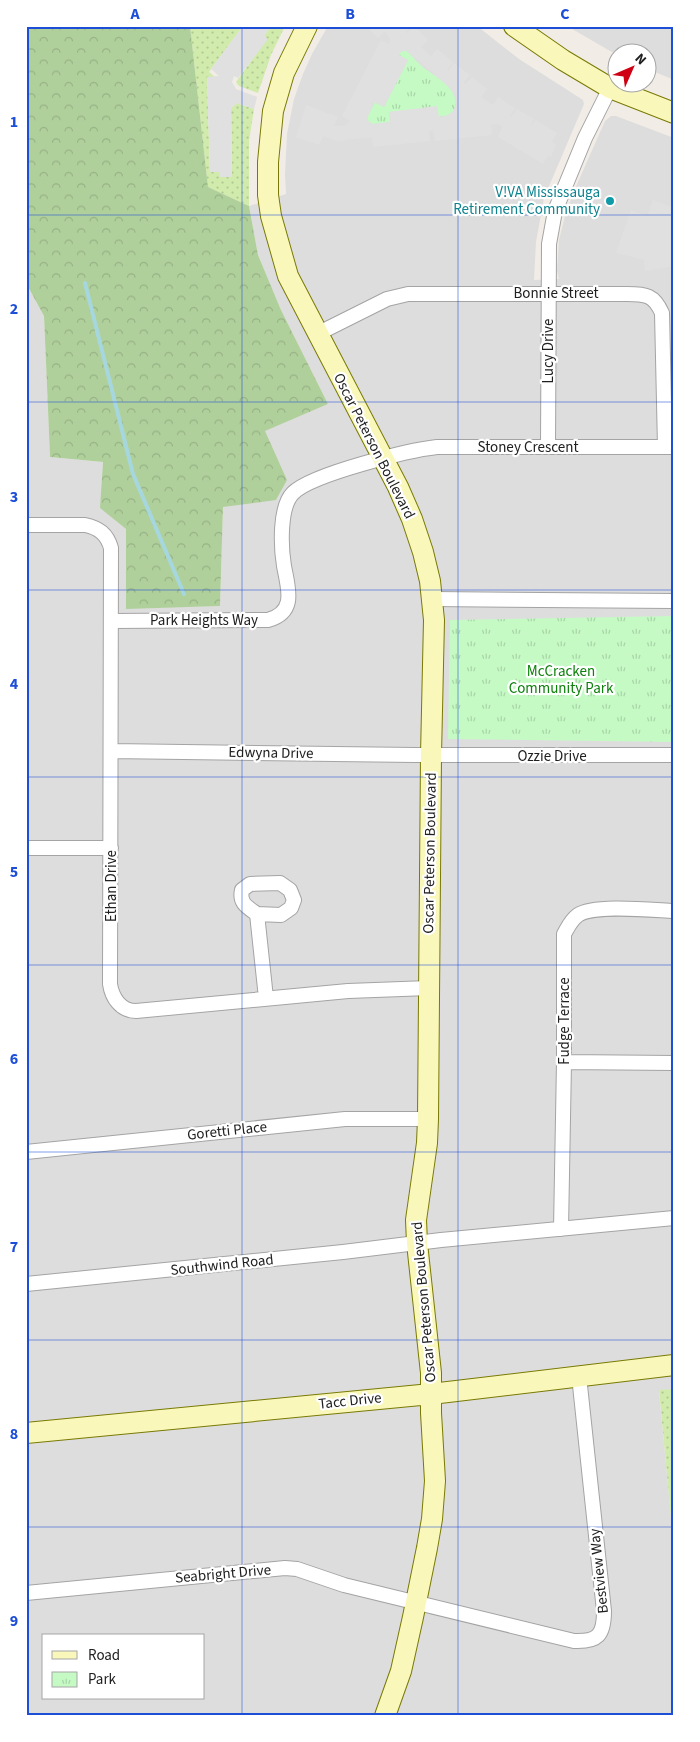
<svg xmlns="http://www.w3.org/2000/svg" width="700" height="1742" font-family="'Source Sans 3',sans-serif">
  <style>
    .residential { fill: #dedddd; fill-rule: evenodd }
    .grass { fill: url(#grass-dots) }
    .forest { fill: url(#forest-crowns) }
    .park { fill: url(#park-tufts) }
    .parking { fill: #e0e0e0; fill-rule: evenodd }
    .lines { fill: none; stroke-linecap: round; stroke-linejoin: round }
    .stream { stroke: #a7d7de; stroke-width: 4 }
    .street-casing { stroke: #a4a4a4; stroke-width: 16 }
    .secondary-casing { stroke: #797a04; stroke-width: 22 }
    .street { stroke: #fff; stroke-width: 14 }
    .secondary { stroke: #faf7bb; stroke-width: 20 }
    .grid { fill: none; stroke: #1d4ed8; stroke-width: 1; stroke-opacity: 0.55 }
    .culture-dot { fill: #0f9aa8; stroke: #fff; stroke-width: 2 }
    .labels { text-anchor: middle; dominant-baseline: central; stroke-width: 4.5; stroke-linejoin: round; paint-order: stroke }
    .culture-label { font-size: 15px; fill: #0d838f; stroke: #fff; text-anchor: end }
    .street-label { font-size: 15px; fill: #202020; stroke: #fff }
    .park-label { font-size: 15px; fill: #0c810b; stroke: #fff }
    .neatline { fill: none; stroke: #1d4ed8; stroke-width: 2 }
    .grid-label { font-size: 16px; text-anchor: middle; font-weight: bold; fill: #1d4ed8 }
  </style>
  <defs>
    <pattern id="grass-dots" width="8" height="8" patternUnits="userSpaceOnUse" patternTransform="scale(1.25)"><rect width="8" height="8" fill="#d1ebac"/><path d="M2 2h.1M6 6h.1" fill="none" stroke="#b3c994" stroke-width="1.8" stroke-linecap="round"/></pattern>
    <pattern id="forest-crowns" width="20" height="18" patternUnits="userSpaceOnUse" patternTransform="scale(1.25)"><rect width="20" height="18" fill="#b0d09b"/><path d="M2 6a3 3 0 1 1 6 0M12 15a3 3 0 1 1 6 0" fill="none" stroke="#97b285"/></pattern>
    <pattern id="park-tufts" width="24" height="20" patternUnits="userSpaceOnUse" patternTransform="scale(1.25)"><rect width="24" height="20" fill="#c5fac4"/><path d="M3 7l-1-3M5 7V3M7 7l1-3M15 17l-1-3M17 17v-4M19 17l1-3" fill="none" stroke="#a9d6a8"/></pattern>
  </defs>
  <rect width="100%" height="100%" fill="#f1ece6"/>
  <path class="residential" d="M328,26h149l42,33 64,41 1,4 -40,94 -8,44 -2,38 25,-1 -2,-8 2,-31 7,-28 12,-30 27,-61 6,-5h5l58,22v1251l-15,2 15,158v167h-648v-1433l18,33 6,141 53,5 -2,46 25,21v79l94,-2 3,-99 64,-27 -23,-49 64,-27 -47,-94 -23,-55 -9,-49 37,-12 -1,-20 2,-40 7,-35 9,-25 9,-20zM44,1636h160v62h-160z
    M567,26h107v54l-26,-11v-17h-30l-1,3z"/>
  <path class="grass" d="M190,26h53l-34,46 6,5h-8l3,95h9l13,5 -1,-69 6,-5 17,6 -5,32v65l-41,-19z
    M271,26h14l-14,29 -13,38 -19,-7 -3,-4 31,-43 -3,-3z
    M674,1389v160l-15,-159z"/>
  <path class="forest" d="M26,26h164l18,161 41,19 9,49 23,55 47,94 -63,27 22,49 -11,20 -53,7 -3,99 -94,3v-80l-26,-21 3,-46 -53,-5 -6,-141 -18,-33z"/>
  <path class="park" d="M402,51h5c6,6 11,12 17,17 12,9 38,22 30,41 -2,6 -9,7 -16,8l-1,-10 -48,5 2,10 -18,2 -4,-2 -2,-4 8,-16 9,5 24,-47 -10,-5z
    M674,616v126l-226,-3 2,-119z"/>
  <path class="parking" d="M243,26h28l-7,10 4,3 -30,39 -4,-2 -2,6 4,7 21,8 -3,12 -17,-6 -6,5 1,69h-12l-1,-5h-9l-3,-95 12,-1 -8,-7z
    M366,26h45l-6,6 2,1 7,-7 14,14 -7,7 10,9 6,-7 16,13 -6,7 1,2 6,-8 16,12 -6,7 1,2 7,-7 15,12 -6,8 12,8 5,-8 17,11 -5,8 1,1 6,-8 17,10 -5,9 7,-8 21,13 -5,9 4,3 -5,12 -3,-1 -5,8 -45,-27 5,-10 -6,-3 -6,1 1,10 -57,6 -2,-11 -4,1 1,10 -57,6 -1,-10 -35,4 -14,-5 -4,9 -23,-8 10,-32 32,12 -4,9h10l6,-5 -8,-5 39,-76 8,4 1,-5 -5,-8 -7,7zM402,51h5l42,36 6,8 1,9 -3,8 -7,4 -7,1 -2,-11 -48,6 1,10 -17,2 -4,-2 -2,-4 7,-16 10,5 24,-47 -9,-5z
    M653,200l21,8v20l-3,7 3,1v30l-29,5 -1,-11 -28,-7 15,-43 16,6z"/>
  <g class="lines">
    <path class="stream" d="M85,283l48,191 51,120"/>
    <defs>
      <path id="street" d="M317,334l70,-35 21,-5h219c19,0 27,1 35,19l3,134
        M548,447l1,-203 6,-33 30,-73 25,-50
        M26,525h59c14,3 22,9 26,23l-1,436c2,14 11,27 26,27l212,-20 81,-3
        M432,599l242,2
        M112,621l156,-1c29,-8 20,-32 16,-54 -3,-18 -5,-59 9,-73 19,-19 117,-43 144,-46h237
        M111,751l304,4h259
        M26,848h85
        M257,914l24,1 10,-7 3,-8 -4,-10 -10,-7 -30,1 -8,6c-3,13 5,17 15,24l9,84
        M564,1062l110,1
        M26,1152l319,-33h83
        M561,1229l3,-167v-128c4,-7 7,-14 14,-19 16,-11 74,-5 96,-4
        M26,1284l317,-32 98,-12 233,-22
        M26,1593l259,-25 12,1 47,16 230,56c24,1 30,-6 30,-30l-25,-235"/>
      <path id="secondary" d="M307,26l-23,47 -11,38 -5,51v33l3,21 17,60 110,211 14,32 11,33 7,29 4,39 -3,135 -3,364 -1,24 -11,77 1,23 14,130v40l4,68 -3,38 -5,29 -14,69 -12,54 -16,45
        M514,26l49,34 47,28 64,25
        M26,1433l405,-39 243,-29"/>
    </defs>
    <use href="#street" class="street-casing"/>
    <use href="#secondary" class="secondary-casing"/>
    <use href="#street" class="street"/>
    <use href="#secondary" class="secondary"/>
  </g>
  <path class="grid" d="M242,26v1690M458,26v1690M26,215h648M26,402h648M26,590h648M26,777h648M26,965h648M26,1152h648M26,1340h648M26,1527h648"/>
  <circle class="culture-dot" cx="610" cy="201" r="5"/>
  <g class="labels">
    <g class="culture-label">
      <text x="600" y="192">V!VA Mississauga<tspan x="600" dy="17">Retirement Community</tspan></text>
    </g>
    <g class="street-label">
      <text x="556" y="293">Bonnie Street</text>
      <text transform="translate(548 351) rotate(-90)">Lucy Drive</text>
      <text transform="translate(374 446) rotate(63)">Oscar Peterson Boulevard</text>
      <text x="528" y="447">Stoney Crescent</text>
      <text x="204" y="620">Park Heights Way</text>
      <text transform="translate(271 753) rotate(1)">Edwyna Drive</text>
      <text x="552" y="756">Ozzie Drive</text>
      <text transform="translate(430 853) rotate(-89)">Oscar Peterson Boulevard</text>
      <text transform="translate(111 886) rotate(-90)">Ethan Drive</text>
      <text transform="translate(564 1021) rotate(-90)">Fudge Terrace</text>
      <text transform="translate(227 1131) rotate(-6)">Goretti Place</text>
      <text transform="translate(222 1265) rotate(-6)">Southwind Road</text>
      <text transform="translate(424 1302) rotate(-95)">Oscar Peterson Boulevard</text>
      <text transform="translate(350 1401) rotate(-6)">Tacc Drive</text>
      <text transform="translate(599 1571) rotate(-96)">Bestview Way</text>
      <text transform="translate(223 1574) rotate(-5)">Seabright Drive</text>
    </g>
    <g class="park-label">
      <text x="561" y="671">McCracken<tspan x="561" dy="17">Community Park</tspan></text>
    </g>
  </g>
  <rect width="700" height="1742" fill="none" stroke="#ffffff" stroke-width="55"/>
  <rect x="42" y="1634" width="162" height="65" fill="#ffffff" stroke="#a6a6a6"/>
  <rect x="52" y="1651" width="25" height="8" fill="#faf7bb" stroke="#a6a6a6"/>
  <text x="88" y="1660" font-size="15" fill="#202020">Road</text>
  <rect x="52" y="1672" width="25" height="15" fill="url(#park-tufts)" stroke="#a6a6a6"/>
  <text x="88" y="1684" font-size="15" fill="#202020">Park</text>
  <g transform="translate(632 68) rotate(45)"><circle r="24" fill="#ffffff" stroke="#a6a6a6"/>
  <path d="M0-4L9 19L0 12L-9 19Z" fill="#d00014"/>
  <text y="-8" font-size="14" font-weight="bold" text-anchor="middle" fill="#202020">N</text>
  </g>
  <rect x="28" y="28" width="644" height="1686" class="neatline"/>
  <g class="grid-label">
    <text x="135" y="19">A</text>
    <text x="350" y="19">B</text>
    <text x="565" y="19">C</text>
    <text x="14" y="127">1</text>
    <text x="14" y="314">2</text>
    <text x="14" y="502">3</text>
    <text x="14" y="689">4</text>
    <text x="14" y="877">5</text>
    <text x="14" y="1064">6</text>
    <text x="14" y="1252">7</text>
    <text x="14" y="1439">8</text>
    <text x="14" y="1626">9</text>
  </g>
</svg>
